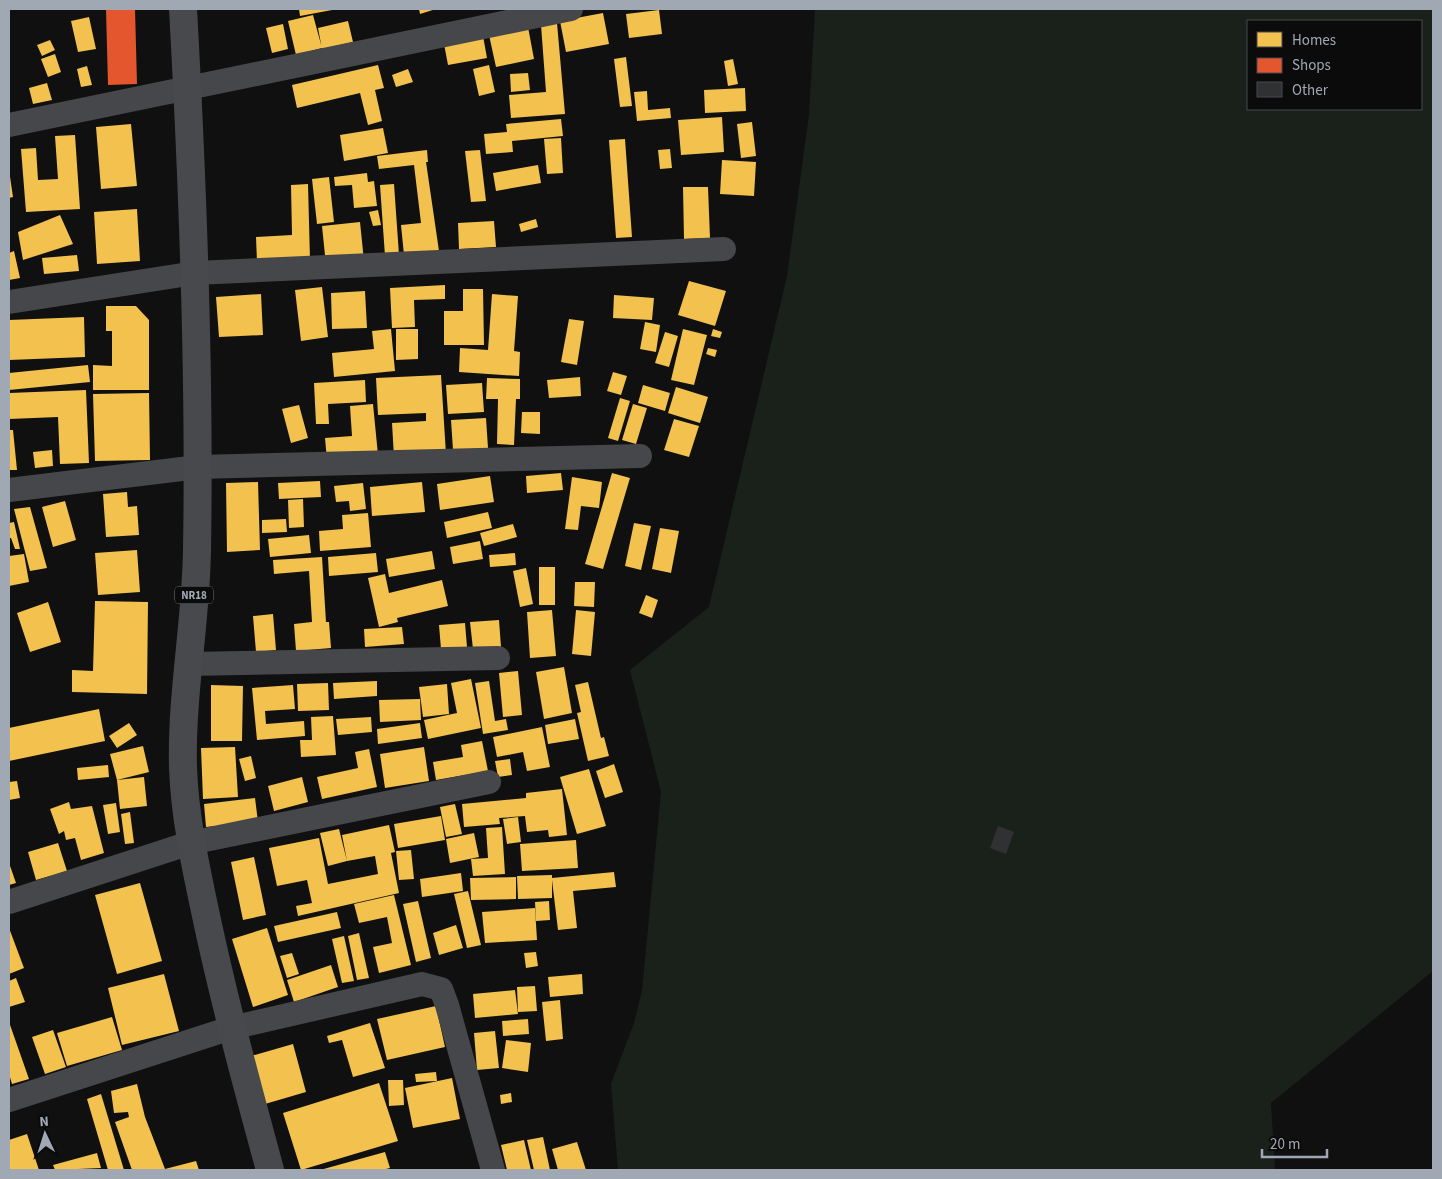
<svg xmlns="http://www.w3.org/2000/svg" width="1442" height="1179" font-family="'Source Sans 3',sans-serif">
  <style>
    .green { fill: #1a211b; fill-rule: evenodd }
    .homes { fill: #f2c14e }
    .shops { fill: #e4572e }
    .building { fill: #303133 }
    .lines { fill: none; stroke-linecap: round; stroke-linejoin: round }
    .minor { stroke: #45474a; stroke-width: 24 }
    .major { stroke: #47494c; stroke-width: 28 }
    .labels { text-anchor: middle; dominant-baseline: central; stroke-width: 5; stroke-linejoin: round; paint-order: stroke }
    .shield { fill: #0b0b0c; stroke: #737a81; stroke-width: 1 }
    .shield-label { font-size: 11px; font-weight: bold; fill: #a0a9b3 }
  </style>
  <rect width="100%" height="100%" fill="#101011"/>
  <path class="green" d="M815,9h618v962l-162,132 4,67h-657l-7,-86 23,-61 8,-32 19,-199 -31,-122 79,-63 78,-331 22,-161zM1248,21h173v88h-173z"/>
  <path class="homes" d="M299,9h33v1l-32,6z
    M419,9h17l-16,5z
    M659,10l3,24 -33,4 -3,-24z
    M603,13l6,31 -43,8 -6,-31z
    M313,15l9,33 -26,7 -8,-34z
    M89,17l7,32 -18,3 -7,-31z
    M348,21l5,21 -31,7 -4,-21z
    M557,23l8,91 -54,4 -2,-23 37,-3 -5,-67z
    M283,24l5,25 -16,4 -6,-25z
    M528,27l6,32 -38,8 -7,-32z
    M483,36l4,22 -39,7 -4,-21z
    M50,40l5,10 -13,6 -5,-11z
    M55,54l6,18 -13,5 -7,-18z
    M626,57l6,49 -12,1 -6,-48z
    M733,59l5,25 -10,2 -4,-25z
    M378,65l6,23 -9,2 7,31 -14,4 -8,-32 -63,15 -5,-23z
    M489,65l6,27 -16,4 -6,-27z
    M87,66l5,19 -11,2 -4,-18z
    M408,69l5,13 -17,5 -4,-12z
    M528,73l2,17 -19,2 -1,-18z
    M47,83l5,17 -19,4 -4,-16z
    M745,88l1,23 -41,2 -1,-23z
    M647,91l1,19 22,-2 1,10 -34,3 -3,-29z
    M722,117l2,35 -43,3 -3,-35z
    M561,119l2,17 -51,5 1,11 -27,2 -2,-20 23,-2 -1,-8z
    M752,122l4,34 -15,2 -4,-34z
    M131,124l6,62 -36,3 -5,-62z
    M383,128l5,25 -44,8 -4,-26z
    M75,135l5,74 -54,3 -5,-63 15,-1 2,32 20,-1 -3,-43z
    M561,138l2,35 -16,1 -3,-35z
    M625,139l7,98 -16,1 -7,-98z
    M670,149l2,19 -12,1 -2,-19z
    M427,150l1,12h-2l13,89 -35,4 -3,-30 20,-2 -7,-58 -35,4 -2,-13z
    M480,150l6,51 -15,1 -6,-51z
    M722,160l34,2 -2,34 -34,-2z
    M538,165l3,18 -45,8 -3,-18z
    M9,170l4,27 -4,1z
    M367,173l1,9 6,-1 3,25 -23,2 -2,-23 -17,1 -1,-9z
    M329,177l5,45 -17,2 -5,-45z
    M308,184l2,76 -53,2 -1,-25 36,-2 -1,-50z
    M394,184l5,71 -14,1 -5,-71z
    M683,187h25l2,51 -26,1z
    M137,209l3,52 -43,3 -3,-52z
    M378,210l3,15 -8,1 -4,-14z
    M60,215l13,29 -50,16 -5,-28z
    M536,219l2,8 -17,5 -2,-8z
    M494,221l2,26 -37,2 -1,-26z
    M360,222l4,39 -38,4 -4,-39z
    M14,251l6,27 -11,2v-27z
    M77,255l2,16 -35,3 -2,-16z
    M689,281l37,10 -11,35 -37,-11z
    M445,285v14l-31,1 1,27 -23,1 -2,-40z
    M322,287l6,50 -27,4 -6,-51z
    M463,289h20l1,56h-40v-34h19z
    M365,291l2,37 -35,1 -1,-36z
    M261,294l2,41 -44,2 -3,-40z
    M492,294l26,2 -4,55 6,1 -1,24 -60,-4 1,-24 28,2z
    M614,295l40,3 -2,22 -39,-2z
    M106,306h30l13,14v70h-56v-25l19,1v-35h-6z
    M84,317l1,40 -76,3v-40z
    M569,319l15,2 -7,44 -16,-3z
    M645,322l15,3 -4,27 -16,-3z
    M391,329l4,42 -61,6 -2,-24 42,-4 -2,-18z
    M396,329h22v30l-22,1z
    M683,329l24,6 -13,50 -23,-5z
    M713,329l9,3 -2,6 -9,-2z
    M665,332l13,4 -9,31 -14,-4z
    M708,348l9,2 -2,7 -9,-3z
    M88,365l2,17 -81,8v-17z
    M613,372l14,4 -6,19 -14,-4z
    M441,375l5,79 -52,3 -2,-34 34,-2v-8l-48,2 -2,-37z
    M580,377l1,19 -32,2 -2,-18z
    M487,378l33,1v20h-4l-2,46 -17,-1 1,-45h-12z
    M365,380l1,22 -38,2 1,20h-13l-2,-41z
    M482,383l2,29 -36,2 -2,-29z
    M643,385l27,8 -5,18 -27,-8z
    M676,387l32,10 -8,26 -32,-10z
    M86,390l3,73 -29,1 -2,-47 -49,2v-26z
    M149,393l1,67 -55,1 -2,-67z
    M620,398l10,3 -12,40 -10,-3z
    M373,404l5,51 -51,5 -2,-22 27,-2 -2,-30z
    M633,404l14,4 -11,36 -14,-4z
    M299,405l9,33 -17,5 -9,-34z
    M522,412h18v22l-19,-1z
    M486,418l2,30 -35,2 -2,-30z
    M674,419l25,7 -10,31 -25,-7z
    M9,430h4l4,40h-8z
    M52,450l1,16 -18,2 -2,-16z
    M561,473l2,17 -36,3 -1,-17z
    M612,473l18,5 -27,91 -18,-5z
    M490,476l4,26 -54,8 -3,-26z
    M572,477l30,5 -3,26 -18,-2 -3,24 -13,-1z
    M320,481l1,16 -42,2 -1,-16z
    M258,482l2,68 -33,2 -1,-69z
    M422,482l3,30 -53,4 -2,-29z
    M363,483l3,26 -16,2 -1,-10 -13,1 -2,-16z
    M127,492l1,15 9,-1 2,29 -33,2 -3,-43z
    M303,499l1,28 -15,1 -1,-28z
    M65,501l11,39 -23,7 -11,-40z
    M30,507l17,61 -17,3 -16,-62z
    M488,512l4,16 -45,10 -3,-16z
    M368,513l3,34 -51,4 -1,-20 24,-2 -1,-14z
    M286,519l1,13 -25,1v-13z
    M14,522l6,27h-5l-4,-11h-2v-15z
    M634,523l17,3 -10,44 -16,-4z
    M513,524l4,13 -33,9 -4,-13z
    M660,528l19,3 -8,42 -19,-4z
    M309,535l2,18 -41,4 -2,-18z
    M480,541l3,18 -30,5 -3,-17z
    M137,550l3,42 -42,3 -3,-42z
    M432,551l3,18 -46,8 -3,-18z
    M376,553l2,19 -49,4 -1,-19z
    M515,553l1,12 -26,2 -1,-12z
    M24,554l5,28 -20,4v-30z
    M322,557l4,65h3l2,26 -35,3 -2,-27 18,-2 -3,-51 -35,3 -1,-14z
    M539,567h16v38h-16z
    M526,568l7,36 -13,3 -7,-36z
    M385,574l4,19 53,-13 6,26 -51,12 1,4 -19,5 -11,-49z
    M575,582h20l-1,25 -20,-1z
    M646,595l12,5 -6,18 -13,-5z
    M95,601l53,1 -1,92 -75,-2v-22l21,1z
    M48,602l13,40 -31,10 -13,-39z
    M552,610l4,46 -26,2 -3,-46z
    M576,610l19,2 -4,44 -19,-2z
    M273,614l3,36 -20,2 -3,-36z
    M499,620l2,27 -28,2 -3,-27z
    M465,623l2,24 -26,2 -2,-24z
    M402,627l2,17 -39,3 -1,-18z
    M564,667l8,46 -28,6 -8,-47z
    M518,671l4,44 -19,2 -4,-44z
    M471,679l10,49 -53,11 -4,-19 33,-7 -6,-30z
    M377,681v15l-43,3 -1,-16z
    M489,681l6,40 11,-2 2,11 -25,4 -8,-51z
    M588,682l13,56 3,-1 5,19 -21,5 -11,-48 4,-1 -6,-27z
    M328,683l1,27 -31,1 -1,-27z
    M447,684l2,30 -26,3 -4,-30z
    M211,685l32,1 -1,55h-31z
    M293,685l2,24 -30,2 1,13 38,-3 1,15 -48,4 -5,-52z
    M420,699l1,21 -41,2 -1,-22z
    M99,709l6,32 -96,20v-33z
    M333,716l3,39 -35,2 -1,-17h12l-1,-23z
    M371,717l1,15 -34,3 -2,-16z
    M575,719l4,20 -31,5 -3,-19z
    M129,723l8,12 -20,13 -8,-12z
    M420,723l2,15 -44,6 -1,-15z
    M542,727l8,40 -23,4 -4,-19 -26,5 -4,-20z
    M482,741l6,30 -52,9 -3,-18 30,-5 -2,-12z
    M143,746l6,26 -32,8 -7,-26z
    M235,747l3,50 -35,2 -2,-51z
    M424,747l5,34 -44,7 -5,-34z
    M369,749l8,38 -55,12 -5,-22 41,-9 -3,-16z
    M251,756l5,22 -11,3 -6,-22z
    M510,759l2,16 -14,2 -3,-16z
    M614,764l9,28 -18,6 -9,-27z
    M108,765l1,12 -31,3 -1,-12z
    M589,769l17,57 -29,8 -17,-57z
    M144,777l3,29 -27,3 -3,-29z
    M302,777l6,25 -34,9 -6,-25z
    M17,781l3,17 -11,2v-18z
    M562,789l5,46 -18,2 -1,-7 -21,2 -2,-16 -26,2 1,6 -36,3 -2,-23 64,-6v-5z
    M255,798l3,24 -52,5 -2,-23z
    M69,802l2,7 21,-3 12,47 -23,7 -6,-22 -9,2 -2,-9 -5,3 -9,-25z
    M116,803l4,29 -12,2 -5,-29z
    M455,804l7,30 -16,3 -6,-30z
    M130,812l4,31 -9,1 -4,-30z
    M441,816l4,24 -47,8 -4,-24z
    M518,817l3,25 -14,2 -4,-25z
    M389,825l6,27 -4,1 8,40 -101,23 -2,-10 16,-3 -5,-23 -30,6 -8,-38 50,-10 9,46 50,-10 -3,-18 -28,5 -5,-26z
    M502,827l3,47 -32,2 -2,-17 17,-1 -2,-30z
    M339,829l8,32 -19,5 -8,-33z
    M474,833l5,24 -29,6 -4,-24z
    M576,840l2,28 -56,3 -2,-27z
    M58,843l9,28 -31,9 -8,-28z
    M411,850l3,29 -15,1 -3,-29z
    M254,857l12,58 -23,5 -12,-58z
    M9,863l7,20 -7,2z
    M614,872l2,15 -43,4 4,37 -19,2 -6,-50v18l-34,1 -1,-23 35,-1v3z
    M461,873l2,18 -41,6 -2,-18z
    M516,877v22l-45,1 -1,-22z
    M140,883l22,78 -45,13 -22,-79z
    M468,891l13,54 -14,3 -13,-54z
    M394,895l17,70 -32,8 -6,-26 19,-4 -5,-26 -28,6 -5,-19z
    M418,901l13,57 -15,4 -13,-58z
    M549,901l1,19 -14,1 -1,-19z
    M535,908l2,32 -52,3 -3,-31z
    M337,912l4,16 -63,14 -4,-16z
    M456,925l7,23 -24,7 -6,-22z
    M9,928l15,40 -15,6z
    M267,928l21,67 -35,12 -21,-68z
    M359,933l10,45 -12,2 -9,-44z
    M344,936l10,45 -12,2 -10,-44z
    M536,952l2,14 -12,2 -2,-15z
    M292,953l7,21 -12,4 -7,-22z
    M331,965l7,22 -44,15 -7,-22z
    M164,974l15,57 -57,14 -14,-57z
    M582,974l1,20 -33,3 -2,-20z
    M16,978l9,24 -16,5v-26z
    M535,986l2,25 -19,1 -1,-25z
    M515,990l3,24 -43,4 -2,-24z
    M560,1000l3,39 -17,2 -4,-39z
    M436,1006l9,41 -58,13 -10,-41z
    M112,1017l10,33 -55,16 -10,-33z
    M528,1019l1,15 -26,2 -1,-15z
    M9,1022l20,57 -17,5 -3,-10z
    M370,1023l15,45 -32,9 -11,-37 -13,3 -2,-7z
    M53,1030l13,37 -21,7 -13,-37z
    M495,1031l4,37 -22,2 -3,-37z
    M506,1040l25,3 -3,29 -26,-4z
    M293,1044l13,48 -41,12 -14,-48z
    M436,1072l1,9 -21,1 -1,-8z
    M452,1078l8,41 -47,9 -8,-40z
    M388,1080h15l1,25 -15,1z
    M379,1083l19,58 -97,29 -18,-57z
    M137,1084l8,33 20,52 31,-8 3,9h-67l-17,-48 14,-5 -1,-5 -14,1 -3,-22z
    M511,1093l1,9 -11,2 -1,-9z
    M101,1094l23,76h-16l-21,-71z
    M27,1134l12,36h-30v-30z
    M543,1137l7,33h-16l-7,-30z
    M524,1140l7,30h-24l-6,-25z
    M577,1142l9,28h-28l-6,-21z
    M385,1152l5,16 -8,2h-62z
    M97,1153l4,15 -46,2 -2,-5z"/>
  <path class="shops" d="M106,9h29l2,75 -29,1z"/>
  <path class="building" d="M998,826l16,6 -8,22 -16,-6z"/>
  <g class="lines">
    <path class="minor" d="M9,125l562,-116
      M9,302l186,-29 529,-24
      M9,490l189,-23 442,-11
      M188,664l310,-6
      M9,902l181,-59 299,-61
      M9,1100l222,-72 191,-44 19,5 6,16 46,165"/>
    <path class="major" d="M183,9c10,180 17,361 14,541 -1,73 -16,145 -14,218 2,53 14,105 25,157 18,83 40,164 62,245"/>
  </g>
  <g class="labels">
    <rect class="shield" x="175" y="586.5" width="38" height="17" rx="4"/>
    <g class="shield-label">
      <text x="194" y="595">NR18</text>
    </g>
  </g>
  <rect width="1442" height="1179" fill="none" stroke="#a0a9b3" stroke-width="20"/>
  <rect x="1247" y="20" width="175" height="90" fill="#0b0b0c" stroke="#474a4f"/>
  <rect x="1257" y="32" width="25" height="15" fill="#f2c14e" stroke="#474a4f"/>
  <text x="1292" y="45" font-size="15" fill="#a0a9b3">Homes</text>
  <rect x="1257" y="58" width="25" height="15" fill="#e4572e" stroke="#474a4f"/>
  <text x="1292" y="70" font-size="15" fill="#a0a9b3">Shops</text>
  <rect x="1257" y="82" width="25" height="15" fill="#303133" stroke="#474a4f"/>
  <text x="1292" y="95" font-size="15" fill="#a0a9b3">Other</text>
  <g transform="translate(45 1134) rotate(356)" stroke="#0b0b0c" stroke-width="4" paint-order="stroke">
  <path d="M0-4L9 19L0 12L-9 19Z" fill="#a0a9b3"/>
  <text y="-8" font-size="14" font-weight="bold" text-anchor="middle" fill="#a0a9b3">N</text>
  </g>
  <path d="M1262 1149v8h65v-8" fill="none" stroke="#a0a9b3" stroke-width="2.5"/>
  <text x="1270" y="1149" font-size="15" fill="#a0a9b3" stroke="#0b0b0c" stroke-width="4" paint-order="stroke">20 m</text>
</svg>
